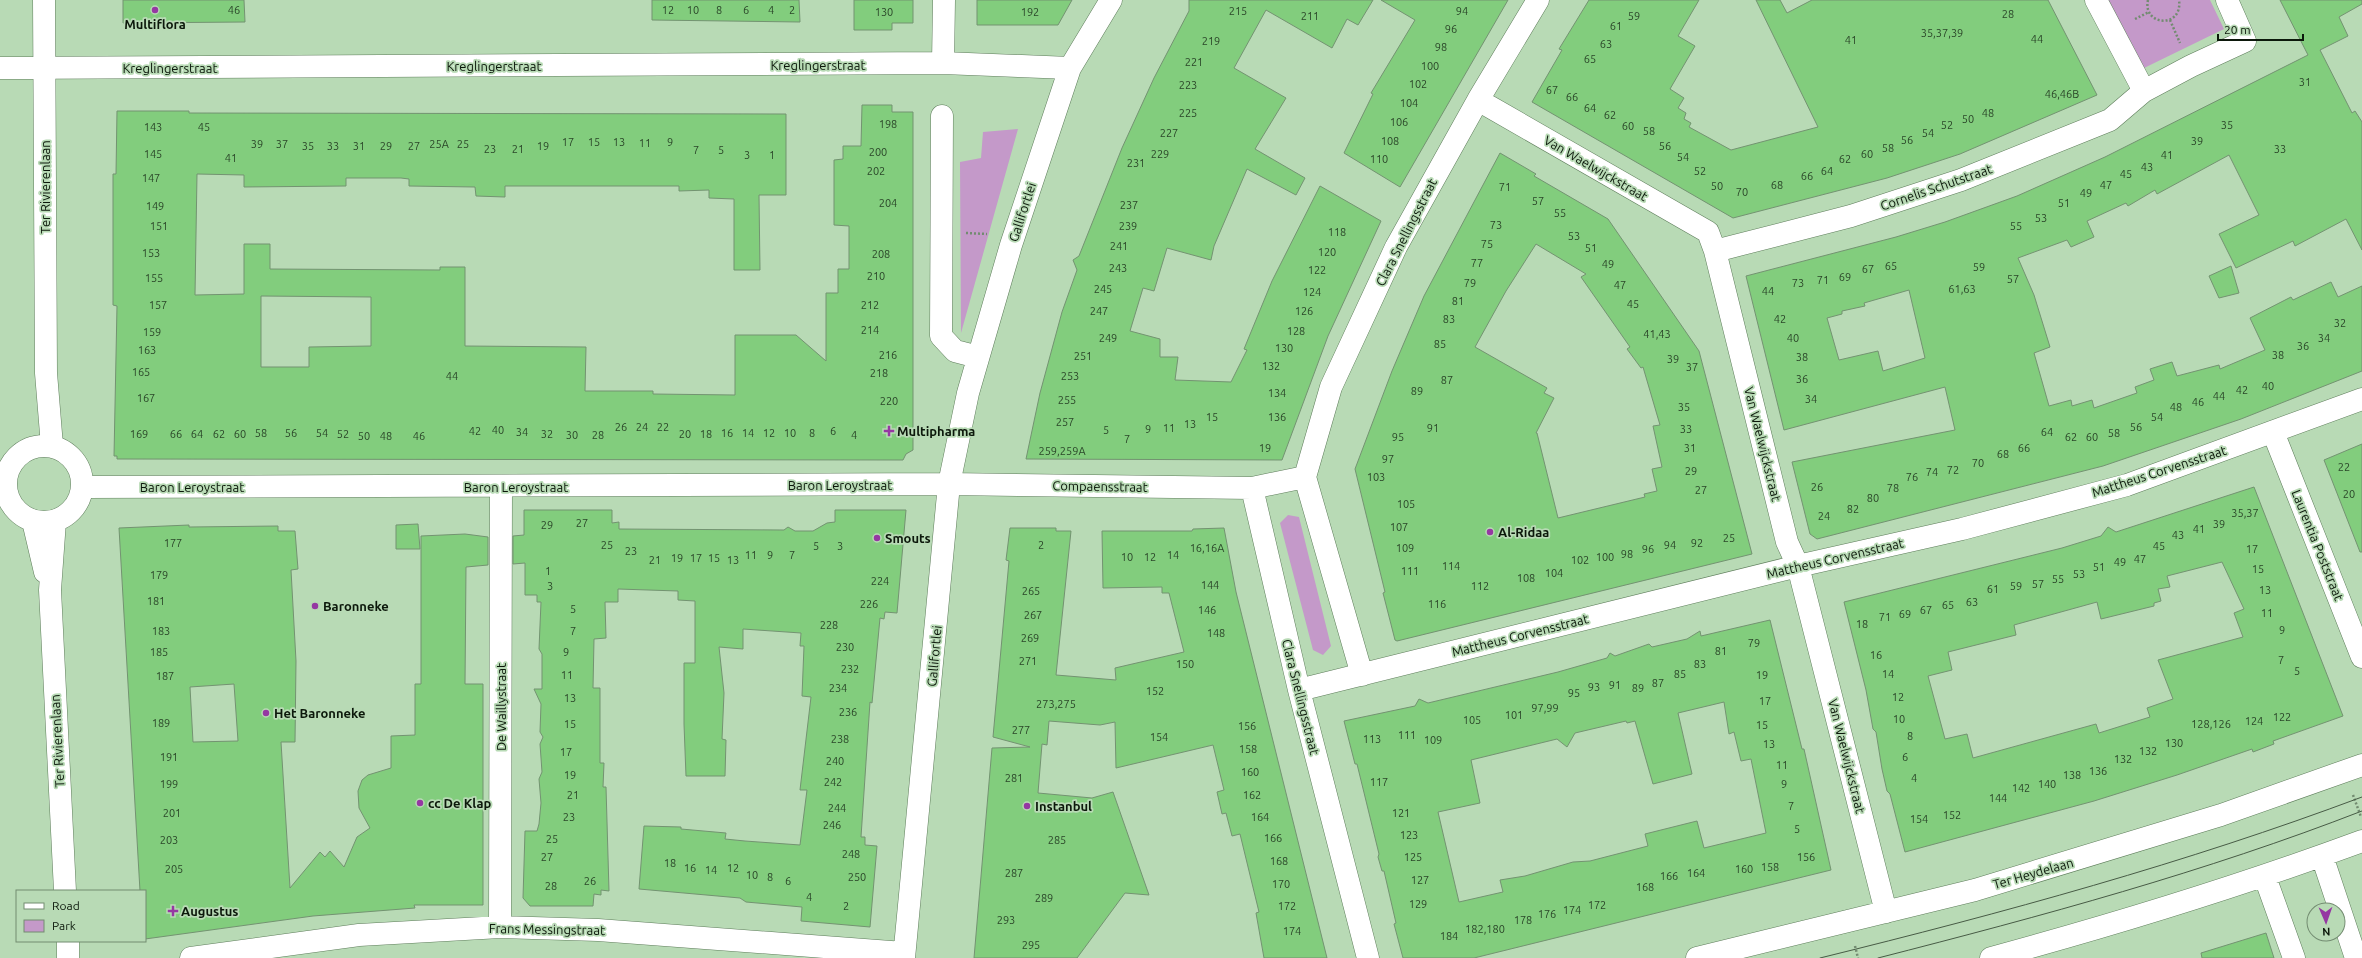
<svg xmlns="http://www.w3.org/2000/svg" width="2362" height="958" font-family="Ubuntu,sans-serif">
  <style>
    .green { fill: #c499c9 }
    .building { fill: #82cd7d; stroke: #739371; fill-rule: evenodd }
    .lines { fill: none; stroke-linecap: round; stroke-linejoin: round }
    .minor-casing { stroke: #5e7d5b; stroke-width: 23 }
    .path { stroke: #728b70; stroke-width: 2.5; stroke-dasharray: 2 2; stroke-linecap: butt }
    .minor { stroke: #fff; stroke-width: 22 }
    .tram { stroke: #475b45; stroke-width: 1 }
    .poi-dot { fill: #9538a2; stroke: #b8dab5; stroke-width: 1.5 }
    .labels { text-anchor: middle; dominant-baseline: central; stroke-width: 3.5; stroke-linejoin: round; paint-order: stroke }
    .number-label { font-size: 11px; fill: #2a4528 }
    .poi-label { font-size: 13px; font-weight: bold; fill: #0c180b; stroke: #b8dab5; text-anchor: start }
    .street-label { font-size: 13px; fill: #0c180b; stroke: #b8dab5 }
  </style>
  <rect width="100%" height="100%" fill="#b8dab5"/>
  <path class="green" d="M2107,0h103l14,29 -82,40z
    M1018,129l-57,204 -1,-171 21,-4 2,-26z
    M1288,515l11,2 32,129 -8,9 -10,-5 -33,-127z"/>
  <path class="building" d="M123,0h121l1,22 -122,1z
    M652,0h147l1,22 -148,-2z
    M854,0h59v23h-21v7h-38z
    M977,0h95l-14,25h-81z
    M1189,0h184l-15,25 -11,-6 -15,29 -66,-38 -32,58 52,30 -31,51 50,29 -9,17 -49,-26 -33,77 -3,14 -44,-12 -13,43 -11,-3 -13,43 30,8v18h18l-3,23 56,2 16,-32 -3,-1 28,-68 48,-95 61,35 -53,115 -46,124 -256,-1 14,-66 22,-81 15,-42 -4,-10 6,-4 43,-108 32,-70 35,-67z
    M1381,0h127l-108,187 -56,-34 29,-59 -2,-1 44,-73z
    M1589,0h110l-21,36 17,10 -25,43 14,9 -6,10 8,5 -2,6 7,4 -2,4 42,23 87,-23 -62,-127h24l7,13 25,-13h236l49,95 -137,59 -73,24 -154,40 -201,-116 30,-52 -3,-1z
    M2280,0h82v4l-23,13 9,19 -28,14 32,63 3,-2 7,11v128l-16,-31 -51,27 -2,-5 -57,27 -17,-34 40,-19 -30,-60 -72,39 -2,-4 -27,16 -2,-3 -39,18 7,16 -23,10 -4,-7 -49,18 16,37 16,52 -16,6 15,53 22,-6 1,6 20,-6 2,8 43,-15 -2,-6 19,-7 -4,-11 22,-7 5,14 42,-11 1,4 45,-19 -15,-32 41,-21 2,3 38,-18 7,15 24,-11v85l-121,48 -138,47 -286,73 -7,-5 -18,-72 163,-32 -10,-43 -161,43 -38,-154 150,-39 49,-15 72,-26 88,-39 203,-102zM1909,290l16,68 -42,13 -5,-20 -39,9 -12,-42 15,-4v-3l23,-5 -1,-3z
    M862,105h30v7h21v338l-7,4 -3,6 -786,-1v-3h-3l3,-150 -4,-1v-131h3l1,-63h72v2l597,1v81h-27l1,75h-26v-71l-25,-1v-8l-30,1v-5h-174v11l-29,-1 -1,-9 -66,-1v-7l-8,-1h-55v8l-102,1v-12l-47,-1 -2,121 49,-1v-50h26v25l170,1v-3h25v79l121,1 -1,44h68v3l82,1v-60h61l30,26v-68h12v-24h11v-43l-15,-1v-65l9,-1v-13h18zM261,296l110,1v49l-62,1v20h-48z
    M1500,153l36,21 -2,2 74,43 91,132 53,203 -355,87 -2,-1 -12,-47 2,-1 -30,-123 37,-98 32,-75zM1536,244l50,30 -5,3 49,70 -3,2 14,19 2,-1 17,58 -7,1 9,41 -10,2 5,22 -13,3 1,3 -87,21 -21,-85h-1l18,-35 -10,-5 3,-5 -72,-41 31,-56z
    M2231,266l8,27 -20,5 -10,-22z
    M2362,444v108h-2l-36,-92z
    M2254,487l89,229 -70,25 1,3 -21,8 -1,-3 -75,26 -83,26 -189,51 -15,-58 -3,-3 -5,-22 -6,-37 -3,-3 -7,-39 -22,-88 218,-54 39,-12 7,-9 8,5zM2222,562l22,47 -10,4 9,24 -85,23 15,39 -26,9 3,9 -51,16 -3,-9 -123,34 -6,-24 -22,5 -17,-63 24,-6 -4,-18 68,-17 -2,-10 83,-23 4,17 53,-13v-3l7,-2 -3,-12 12,-2 -3,-11z
    M524,510h88v13l7,-1v7l165,1 4,-3 7,4h18l14,-8 8,-1v-12h71l-9,103 -12,-1 -1,7 -4,-1 -8,85 -2,-1 -9,135h4v8l12,1 -7,81 -69,-6 1,-14 -56,-5 -6,-4 -101,-9 5,-63 37,1v2l45,4 -1,6 20,2 55,4 7,-55h-7l11,-93 -9,-1 2,-50h-4l1,-13 -58,-4v20l-24,-2 5,46 -2,46 4,1 -1,36h-39l-2,-52v-61h11v-62l-17,-1v-9l-60,-2v13h-13l1,36 -12,1 -1,49h7v75h4l-1,24h3l3,104 -8,-1v5l-7,-1 -1,12h-63l-7,-8 2,-67h12l2,-7 2,-21 -2,-24 3,-7 -2,-28 3,-7 -3,-5 1,-28 -7,-15h8v-35l-3,-5 2,-47h-4v-7h-12v-32l-12,1v-28l11,-1z
    M418,524l2,25h-24v-24z
    M189,525v2l89,-1v5h17l3,38 -7,1 5,91 -1,81h-14l9,146 30,-36 5,5 5,-6 14,16 13,-30 13,-9 -11,-20 -1,-17 4,-11 6,-5 23,-7v-32l24,-1v-51h6v-148l44,-2 23,3v28l-22,2 -1,117h18v221h-69l1,3 -102,8 -168,23v-48h-5l-21,-363zM234,684l4,57 -45,1 -3,-55z
    M1010,528h46v3h15l-15,144 60,5 -1,-12 69,-16 -15,-59h-7v-6l-59,1 -1,-57h90l1,-2 31,-1 12,64 91,366h-63l-8,-45 3,-1 -19,-78 -8,2 -6,-23 -4,1 -5,-22 7,-2 -11,-45 -97,23 -1,-46 -15,3 -51,-4 -2,24 -5,-1 -4,49 54,5 21,-6 36,103 -24,-2 -48,65h-103l18,-210 38,-1 -37,-10 16,-176 -3,-1z
    M1770,620l32,129h2l27,121 -357,88h-71l-9,-34 2,-1 -12,-52h-2l-4,-14 1,-3 -22,-90h-2l-11,-43 71,-15 4,-7 9,4 130,-31 49,-14 3,-5 5,3 34,-12 3,3 35,-8 13,-8 1,5zM1724,702l5,32 5,-2 7,29 10,-2 15,74 -62,15 -7,-27 -52,13 3,12 -58,15 -17,1 -48,14 -25,4 3,12 -44,10 -21,-90 42,-9 -9,-43 86,-21 10,8 8,-14 51,-12 1,2 8,-2 18,63 39,-10 -14,-61z
    M2266,933l8,25h-72l-1,-5z"/>
  <g class="lines">
    <defs>
      <path id="minor" d="M44,0l2,373 6,73
        M2096,0l48,91 47,-25 54,-25 -18,-41
        M943,63l1,-63
        M0,68l943,-5 127,5
        M1478,100l230,132 7,19 72,291 11,24 88,346
        M942,116l-1,220 14,15 23,6
        M1715,251l136,-35 110,-36 149,-60 34,-29
        M2273,432l89,225
        M6 484a38 38 0 1 1 76 0a38 38 0 1 1-76 0Z
        M1305,477l57,198
        M83,487l866,-3 303,4 53,-11 26,-90 65,-140 82,-147 60,-100
        M1252,488l47,202 69,268
        M33,521l12,51
        M55,521l-5,69 15,301
        M1299,690l499,-124 164,-37 165,-44 235,-86
        M2322,856l34,102
        M2265,877l29,81
        M500,927l1,-440
        M68,941v17
        M191,958l168,-23 141,-8 98,3 306,23
        M904,958l45,-474 19,-91 43,-148 59,-177 41,-68
        M1697,958l278,-68 246,-75 141,-50
        M1991,958c125,-34 249,-72 371,-117"/>
    </defs>
    <use href="#minor" class="minor-casing"/>
    <path class="path" d="M2148,0c-6,26 35,29 31,0
      M2135,19l14,-7
      M2170,20l10,23
      M966,233l21,1
      M2353,795l8,22
      M1855,946l3,12"/>
    <use href="#minor" class="minor"/>
    <path class="tram" d="M1820,958c183,-45 366,-95 542,-161
      M1878,958c164,-42 327,-86 484,-147"/>
  </g>
  <g class="poi-dot">
    <circle cx="155" cy="10" r="4"/>
    <path d="M887 425h4v4h4v4h-4v4h-4v-4h-4v-4h4z"/>
    <circle cx="1490" cy="532" r="4"/>
    <circle cx="877" cy="538" r="4"/>
    <circle cx="315" cy="606" r="4"/>
    <circle cx="266" cy="713" r="4"/>
    <circle cx="420" cy="803" r="4"/>
    <circle cx="1027" cy="806" r="4"/>
    <path d="M171 905h4v4h4v4h-4v4h-4v-4h-4v-4h4z"/>
  </g>
  <g class="labels">
    <g class="number-label">
      <text x="234" y="10">46</text>
      <text x="668" y="10">12</text>
      <text x="693" y="10">10</text>
      <text x="719" y="10">8</text>
      <text x="746" y="10">6</text>
      <text x="771" y="10">4</text>
      <text x="792" y="10">2</text>
      <text x="1238" y="11">215</text>
      <text x="1462" y="11">94</text>
      <text x="884" y="12">130</text>
      <text x="1030" y="12">192</text>
      <text x="2008" y="14">28</text>
      <text x="1310" y="16">211</text>
      <text x="1634" y="16">59</text>
      <text x="1616" y="26">61</text>
      <text x="1451" y="29">96</text>
      <text x="1942" y="33">35,37,39</text>
      <text x="2037" y="39">44</text>
      <text x="1851" y="40">41</text>
      <text x="1211" y="41">219</text>
      <text x="1606" y="44">63</text>
      <text x="1441" y="47">98</text>
      <text x="1590" y="59">65</text>
      <text x="1194" y="62">221</text>
      <text x="1430" y="66">100</text>
      <text x="2305" y="82">31</text>
      <text x="1418" y="84">102</text>
      <text x="1188" y="85">223</text>
      <text x="1552" y="90">67</text>
      <text x="2062" y="94">46,46B</text>
      <text x="1572" y="97">66</text>
      <text x="1409" y="103">104</text>
      <text x="1590" y="108">64</text>
      <text x="1188" y="113">225</text>
      <text x="1988" y="113">48</text>
      <text x="1610" y="115">62</text>
      <text x="1968" y="119">50</text>
      <text x="1399" y="122">106</text>
      <text x="888" y="124">198</text>
      <text x="1947" y="125">52</text>
      <text x="2227" y="125">35</text>
      <text x="1628" y="126">60</text>
      <text x="153" y="127">143</text>
      <text x="204" y="127">45</text>
      <text x="1649" y="131">58</text>
      <text x="1169" y="133">227</text>
      <text x="1928" y="133">54</text>
      <text x="1907" y="140">56</text>
      <text x="1390" y="141">108</text>
      <text x="2197" y="141">39</text>
      <text x="568" y="142">17</text>
      <text x="594" y="142">15</text>
      <text x="619" y="142">13</text>
      <text x="670" y="142">9</text>
      <text x="645" y="143">11</text>
      <text x="257" y="144">39</text>
      <text x="282" y="144">37</text>
      <text x="439" y="144">25A</text>
      <text x="463" y="144">25</text>
      <text x="308" y="146">35</text>
      <text x="333" y="146">33</text>
      <text x="359" y="146">31</text>
      <text x="386" y="146">29</text>
      <text x="414" y="146">27</text>
      <text x="543" y="146">19</text>
      <text x="1665" y="146">56</text>
      <text x="1888" y="148">58</text>
      <text x="490" y="149">23</text>
      <text x="518" y="149">21</text>
      <text x="2280" y="149">33</text>
      <text x="696" y="150">7</text>
      <text x="721" y="150">5</text>
      <text x="878" y="152">200</text>
      <text x="153" y="154">145</text>
      <text x="1160" y="154">229</text>
      <text x="1867" y="154">60</text>
      <text x="747" y="155">3</text>
      <text x="772" y="155">1</text>
      <text x="2167" y="155">41</text>
      <text x="1683" y="157">54</text>
      <text x="231" y="158">41</text>
      <text x="1379" y="159">110</text>
      <text x="1845" y="159">62</text>
      <text x="1136" y="163">231</text>
      <text x="2147" y="167">43</text>
      <text x="876" y="171">202</text>
      <text x="1700" y="171">52</text>
      <text x="1827" y="171">64</text>
      <text x="2126" y="174">45</text>
      <text x="1807" y="176">66</text>
      <text x="151" y="178">147</text>
      <text x="1777" y="185">68</text>
      <text x="2106" y="185">47</text>
      <text x="1717" y="186">50</text>
      <text x="1505" y="187">71</text>
      <text x="1742" y="192">70</text>
      <text x="2086" y="193">49</text>
      <text x="1538" y="201">57</text>
      <text x="888" y="203">204</text>
      <text x="2064" y="203">51</text>
      <text x="1129" y="205">237</text>
      <text x="155" y="206">149</text>
      <text x="1560" y="213">55</text>
      <text x="2041" y="218">53</text>
      <text x="1496" y="225">73</text>
      <text x="159" y="226">151</text>
      <text x="1128" y="226">239</text>
      <text x="2016" y="226">55</text>
      <text x="1337" y="232">118</text>
      <text x="1574" y="236">53</text>
      <text x="1487" y="244">75</text>
      <text x="1119" y="246">241</text>
      <text x="1591" y="248">51</text>
      <text x="1327" y="252">120</text>
      <text x="151" y="253">153</text>
      <text x="881" y="254">208</text>
      <text x="1477" y="263">77</text>
      <text x="1608" y="264">49</text>
      <text x="1891" y="266">65</text>
      <text x="1979" y="267">59</text>
      <text x="1118" y="268">243</text>
      <text x="1868" y="269">67</text>
      <text x="1317" y="270">122</text>
      <text x="876" y="276">210</text>
      <text x="1845" y="277">69</text>
      <text x="154" y="278">155</text>
      <text x="2013" y="279">57</text>
      <text x="1823" y="280">71</text>
      <text x="1470" y="283">79</text>
      <text x="1798" y="283">73</text>
      <text x="1620" y="285">47</text>
      <text x="1103" y="289">245</text>
      <text x="1962" y="289">61,63</text>
      <text x="1768" y="291">44</text>
      <text x="1312" y="292">124</text>
      <text x="1458" y="301">81</text>
      <text x="1633" y="304">45</text>
      <text x="158" y="305">157</text>
      <text x="870" y="305">212</text>
      <text x="1099" y="311">247</text>
      <text x="1304" y="311">126</text>
      <text x="1449" y="319">83</text>
      <text x="1780" y="319">42</text>
      <text x="2340" y="323">32</text>
      <text x="870" y="330">214</text>
      <text x="1296" y="331">128</text>
      <text x="152" y="332">159</text>
      <text x="1657" y="334">41,43</text>
      <text x="1108" y="338">249</text>
      <text x="1793" y="338">40</text>
      <text x="2324" y="338">34</text>
      <text x="1440" y="344">85</text>
      <text x="2303" y="346">36</text>
      <text x="1284" y="348">130</text>
      <text x="147" y="350">163</text>
      <text x="888" y="355">216</text>
      <text x="2278" y="355">38</text>
      <text x="1083" y="356">251</text>
      <text x="1802" y="357">38</text>
      <text x="1673" y="359">39</text>
      <text x="1271" y="366">132</text>
      <text x="1692" y="367">37</text>
      <text x="141" y="372">165</text>
      <text x="879" y="373">218</text>
      <text x="452" y="376">44</text>
      <text x="1070" y="376">253</text>
      <text x="1802" y="379">36</text>
      <text x="1447" y="380">87</text>
      <text x="2268" y="386">40</text>
      <text x="2242" y="390">42</text>
      <text x="1417" y="391">89</text>
      <text x="1277" y="393">134</text>
      <text x="2219" y="396">44</text>
      <text x="146" y="398">167</text>
      <text x="1811" y="399">34</text>
      <text x="1067" y="400">255</text>
      <text x="889" y="401">220</text>
      <text x="2198" y="402">46</text>
      <text x="1684" y="407">35</text>
      <text x="2176" y="407">48</text>
      <text x="1212" y="417">15</text>
      <text x="1277" y="417">136</text>
      <text x="2157" y="417">54</text>
      <text x="1065" y="422">257</text>
      <text x="1190" y="424">13</text>
      <text x="621" y="427">26</text>
      <text x="642" y="427">24</text>
      <text x="663" y="427">22</text>
      <text x="2136" y="427">56</text>
      <text x="1169" y="428">11</text>
      <text x="1433" y="428">91</text>
      <text x="1148" y="429">9</text>
      <text x="1686" y="429">33</text>
      <text x="498" y="430">40</text>
      <text x="1106" y="430">5</text>
      <text x="475" y="431">42</text>
      <text x="833" y="431">6</text>
      <text x="522" y="432">34</text>
      <text x="2047" y="432">64</text>
      <text x="261" y="433">58</text>
      <text x="291" y="433">56</text>
      <text x="322" y="433">54</text>
      <text x="727" y="433">16</text>
      <text x="748" y="433">14</text>
      <text x="769" y="433">12</text>
      <text x="790" y="433">10</text>
      <text x="812" y="433">8</text>
      <text x="2114" y="433">58</text>
      <text x="139" y="434">169</text>
      <text x="176" y="434">66</text>
      <text x="197" y="434">64</text>
      <text x="219" y="434">62</text>
      <text x="240" y="434">60</text>
      <text x="343" y="434">52</text>
      <text x="547" y="434">32</text>
      <text x="685" y="434">20</text>
      <text x="706" y="434">18</text>
      <text x="572" y="435">30</text>
      <text x="598" y="435">28</text>
      <text x="854" y="435">4</text>
      <text x="364" y="436">50</text>
      <text x="386" y="436">48</text>
      <text x="419" y="436">46</text>
      <text x="1398" y="437">95</text>
      <text x="2071" y="437">62</text>
      <text x="2092" y="437">60</text>
      <text x="1127" y="439">7</text>
      <text x="1265" y="448">19</text>
      <text x="1690" y="448">31</text>
      <text x="2024" y="448">66</text>
      <text x="1062" y="451">259,259A</text>
      <text x="2003" y="454">68</text>
      <text x="1388" y="459">97</text>
      <text x="1978" y="463">70</text>
      <text x="2344" y="467">22</text>
      <text x="1953" y="470">72</text>
      <text x="1691" y="471">29</text>
      <text x="1932" y="472">74</text>
      <text x="1376" y="477">103</text>
      <text x="1912" y="477">76</text>
      <text x="1817" y="487">26</text>
      <text x="1893" y="488">78</text>
      <text x="1701" y="490">27</text>
      <text x="2349" y="494">20</text>
      <text x="1873" y="498">80</text>
      <text x="1406" y="504">105</text>
      <text x="1853" y="509">82</text>
      <text x="2245" y="513">35,37</text>
      <text x="1824" y="516">24</text>
      <text x="582" y="523">27</text>
      <text x="2219" y="524">39</text>
      <text x="547" y="525">29</text>
      <text x="1399" y="527">107</text>
      <text x="2199" y="529">41</text>
      <text x="2178" y="535">43</text>
      <text x="1729" y="538">25</text>
      <text x="173" y="543">177</text>
      <text x="1697" y="543">92</text>
      <text x="607" y="545">25</text>
      <text x="1041" y="545">2</text>
      <text x="1670" y="545">94</text>
      <text x="816" y="546">5</text>
      <text x="840" y="546">3</text>
      <text x="2159" y="546">45</text>
      <text x="1207" y="548">16,16A</text>
      <text x="1405" y="548">109</text>
      <text x="1648" y="549">96</text>
      <text x="2252" y="549">17</text>
      <text x="631" y="551">23</text>
      <text x="1627" y="554">98</text>
      <text x="751" y="555">11</text>
      <text x="770" y="555">9</text>
      <text x="792" y="555">7</text>
      <text x="1173" y="555">14</text>
      <text x="1127" y="557">10</text>
      <text x="1150" y="557">12</text>
      <text x="1605" y="557">100</text>
      <text x="677" y="558">19</text>
      <text x="696" y="558">17</text>
      <text x="714" y="558">15</text>
      <text x="2140" y="559">47</text>
      <text x="655" y="560">21</text>
      <text x="733" y="560">13</text>
      <text x="1580" y="560">102</text>
      <text x="2120" y="562">49</text>
      <text x="1451" y="566">114</text>
      <text x="2099" y="567">51</text>
      <text x="2258" y="569">15</text>
      <text x="548" y="571">1</text>
      <text x="1410" y="571">111</text>
      <text x="1554" y="573">104</text>
      <text x="2079" y="574">53</text>
      <text x="159" y="575">179</text>
      <text x="1526" y="578">108</text>
      <text x="2058" y="579">55</text>
      <text x="880" y="581">224</text>
      <text x="2038" y="584">57</text>
      <text x="1210" y="585">144</text>
      <text x="550" y="586">3</text>
      <text x="1480" y="586">112</text>
      <text x="2016" y="586">59</text>
      <text x="1993" y="589">61</text>
      <text x="2265" y="590">13</text>
      <text x="1031" y="591">265</text>
      <text x="156" y="601">181</text>
      <text x="1972" y="602">63</text>
      <text x="869" y="604">226</text>
      <text x="1437" y="604">116</text>
      <text x="1948" y="605">65</text>
      <text x="573" y="609">5</text>
      <text x="1207" y="610">146</text>
      <text x="1926" y="610">67</text>
      <text x="2267" y="613">11</text>
      <text x="1905" y="614">69</text>
      <text x="1033" y="615">267</text>
      <text x="1885" y="617">71</text>
      <text x="1862" y="624">18</text>
      <text x="829" y="625">228</text>
      <text x="2282" y="630">9</text>
      <text x="161" y="631">183</text>
      <text x="573" y="631">7</text>
      <text x="1216" y="633">148</text>
      <text x="1030" y="638">269</text>
      <text x="1754" y="643">79</text>
      <text x="845" y="647">230</text>
      <text x="1721" y="651">81</text>
      <text x="159" y="652">185</text>
      <text x="566" y="652">9</text>
      <text x="1876" y="655">16</text>
      <text x="2281" y="660">7</text>
      <text x="1028" y="661">271</text>
      <text x="1185" y="664">150</text>
      <text x="1700" y="664">83</text>
      <text x="850" y="669">232</text>
      <text x="2297" y="671">5</text>
      <text x="1680" y="674">85</text>
      <text x="1888" y="674">14</text>
      <text x="567" y="675">11</text>
      <text x="1762" y="675">19</text>
      <text x="165" y="676">187</text>
      <text x="1658" y="683">87</text>
      <text x="1615" y="685">91</text>
      <text x="1594" y="687">93</text>
      <text x="838" y="688">234</text>
      <text x="1638" y="688">89</text>
      <text x="1155" y="691">152</text>
      <text x="1574" y="693">95</text>
      <text x="1898" y="697">12</text>
      <text x="570" y="698">13</text>
      <text x="1765" y="701">17</text>
      <text x="1056" y="704">273,275</text>
      <text x="1545" y="708">97,99</text>
      <text x="848" y="712">236</text>
      <text x="1514" y="715">101</text>
      <text x="2282" y="717">122</text>
      <text x="1899" y="719">10</text>
      <text x="1472" y="720">105</text>
      <text x="2254" y="721">124</text>
      <text x="161" y="723">189</text>
      <text x="570" y="724">15</text>
      <text x="2211" y="724">128,126</text>
      <text x="1762" y="725">15</text>
      <text x="1247" y="726">156</text>
      <text x="1021" y="730">277</text>
      <text x="1407" y="735">111</text>
      <text x="1910" y="736">8</text>
      <text x="1159" y="737">154</text>
      <text x="840" y="739">238</text>
      <text x="1372" y="739">113</text>
      <text x="1433" y="740">109</text>
      <text x="2174" y="743">130</text>
      <text x="1769" y="744">13</text>
      <text x="1248" y="749">158</text>
      <text x="2148" y="751">132</text>
      <text x="566" y="752">17</text>
      <text x="169" y="757">191</text>
      <text x="1905" y="757">6</text>
      <text x="2123" y="759">132</text>
      <text x="835" y="761">240</text>
      <text x="1782" y="765">11</text>
      <text x="2098" y="771">136</text>
      <text x="1250" y="772">160</text>
      <text x="570" y="775">19</text>
      <text x="2072" y="775">138</text>
      <text x="1014" y="778">281</text>
      <text x="1914" y="778">4</text>
      <text x="833" y="782">242</text>
      <text x="1379" y="782">117</text>
      <text x="169" y="784">199</text>
      <text x="1784" y="784">9</text>
      <text x="2047" y="784">140</text>
      <text x="2021" y="788">142</text>
      <text x="573" y="795">21</text>
      <text x="1252" y="795">162</text>
      <text x="1998" y="798">144</text>
      <text x="1791" y="806">7</text>
      <text x="837" y="808">244</text>
      <text x="172" y="813">201</text>
      <text x="1401" y="813">121</text>
      <text x="1952" y="815">152</text>
      <text x="569" y="817">23</text>
      <text x="1260" y="817">164</text>
      <text x="1919" y="819">154</text>
      <text x="832" y="825">246</text>
      <text x="1797" y="829">5</text>
      <text x="1409" y="835">123</text>
      <text x="1273" y="838">166</text>
      <text x="552" y="839">25</text>
      <text x="169" y="840">203</text>
      <text x="1057" y="840">285</text>
      <text x="851" y="854">248</text>
      <text x="547" y="857">27</text>
      <text x="1413" y="857">125</text>
      <text x="1806" y="857">156</text>
      <text x="1279" y="861">168</text>
      <text x="670" y="863">18</text>
      <text x="1770" y="867">158</text>
      <text x="690" y="868">16</text>
      <text x="733" y="868">12</text>
      <text x="174" y="869">205</text>
      <text x="1744" y="869">160</text>
      <text x="711" y="870">14</text>
      <text x="1014" y="873">287</text>
      <text x="1696" y="873">164</text>
      <text x="752" y="875">10</text>
      <text x="1669" y="876">166</text>
      <text x="770" y="877">8</text>
      <text x="857" y="877">250</text>
      <text x="1420" y="880">127</text>
      <text x="590" y="881">26</text>
      <text x="788" y="881">6</text>
      <text x="1281" y="884">170</text>
      <text x="551" y="886">28</text>
      <text x="1645" y="887">168</text>
      <text x="809" y="897">4</text>
      <text x="1044" y="898">289</text>
      <text x="1418" y="904">129</text>
      <text x="1597" y="905">172</text>
      <text x="846" y="906">2</text>
      <text x="1287" y="906">172</text>
      <text x="1572" y="910">174</text>
      <text x="1547" y="914">176</text>
      <text x="1006" y="920">293</text>
      <text x="1523" y="920">178</text>
      <text x="1485" y="929">182,180</text>
      <text x="1292" y="931">174</text>
      <text x="1449" y="936">184</text>
      <text x="1031" y="945">295</text>
    </g>
    <g class="poi-label">
      <text x="155" y="24" text-anchor="middle">Multiflora</text>
      <text x="897" y="431">Multipharma</text>
      <text x="1498" y="532">Al-Ridaa</text>
      <text x="885" y="538">Smouts</text>
      <text x="323" y="606">Baronneke</text>
      <text x="274" y="713">Het Baronneke</text>
      <text x="428" y="803">cc De Klap</text>
      <text x="1035" y="806">Instanbul</text>
      <text x="181" y="911">Augustus</text>
    </g>
    <g class="street-label">
      <text x="818" y="65">Kreglingerstraat</text>
      <text x="494" y="66">Kreglingerstraat</text>
      <text x="170" y="68">Kreglingerstraat</text>
      <text transform="translate(1596 168) rotate(30)">Van Waelwijckstraat</text>
      <text transform="translate(45 187) rotate(-90)">Ter Rivierenlaan</text>
      <text transform="translate(1936 187) rotate(-19)">Cornelis Schutstraat</text>
      <text transform="translate(1022 212) rotate(-72)">Gallifortlei</text>
      <text transform="translate(1406 232) rotate(-63)">Clara Snellingsstraat</text>
      <text transform="translate(1763 444) rotate(76)">Van Waelwijckstraat</text>
      <text transform="translate(2159 471) rotate(-18)">Mattheus Corvensstraat</text>
      <text x="840" y="485">Baron Leroystraat</text>
      <text transform="translate(1100 486) rotate(1)">Compaensstraat</text>
      <text x="192" y="487">Baron Leroystraat</text>
      <text x="516" y="487">Baron Leroystraat</text>
      <text transform="translate(2318 545) rotate(68)">Laurentia Poststraat</text>
      <text transform="translate(1835 558) rotate(-13)">Mattheus Corvensstraat</text>
      <text transform="translate(1520 635) rotate(-14)">Mattheus Corvensstraat</text>
      <text transform="translate(934 656) rotate(-85)">Gallifortlei</text>
      <text transform="translate(1301 697) rotate(76)">Clara Snellingsstraat</text>
      <text transform="translate(501 707) rotate(-90)">De Waillystraat</text>
      <text transform="translate(57 741) rotate(-93)">Ter Rivierenlaan</text>
      <text transform="translate(1847 756) rotate(76)">Van Waelwijckstraat</text>
      <text transform="translate(2033 873) rotate(-16)">Ter Heydelaan</text>
      <text transform="translate(547 929) rotate(1)">Frans Messingstraat</text>
    </g>
  </g>
  <rect x="16" y="890" width="130" height="52" fill="#b8dab5" stroke="#738c71"/>
  <rect x="24" y="903" width="20" height="6" fill="#ffffff" stroke="#738c71"/>
  <text x="52" y="910" font-size="12" fill="#0c180b">Road</text>
  <rect x="24" y="920" width="20" height="12" fill="#c499c9" stroke="#738c71"/>
  <text x="52" y="930" font-size="12" fill="#0c180b">Park</text>
  <g transform="translate(2326 922) rotate(178)"><circle r="19" fill="#b8dab5" stroke="#738c71"/>
  <path d="M0-3L7 15L0 10L-7 15Z" fill="#9538a2"/>
  <text y="-6" font-size="11" font-weight="bold" text-anchor="middle" fill="#0c180b">N</text>
  </g>
  <path d="M2218 34v6h85v-6" fill="none" stroke="#0c180b" stroke-width="2"/>
  <text x="2224" y="34" font-size="12" fill="#0c180b" stroke="#b8dab5" stroke-width="3" paint-order="stroke">20 m</text>
</svg>
